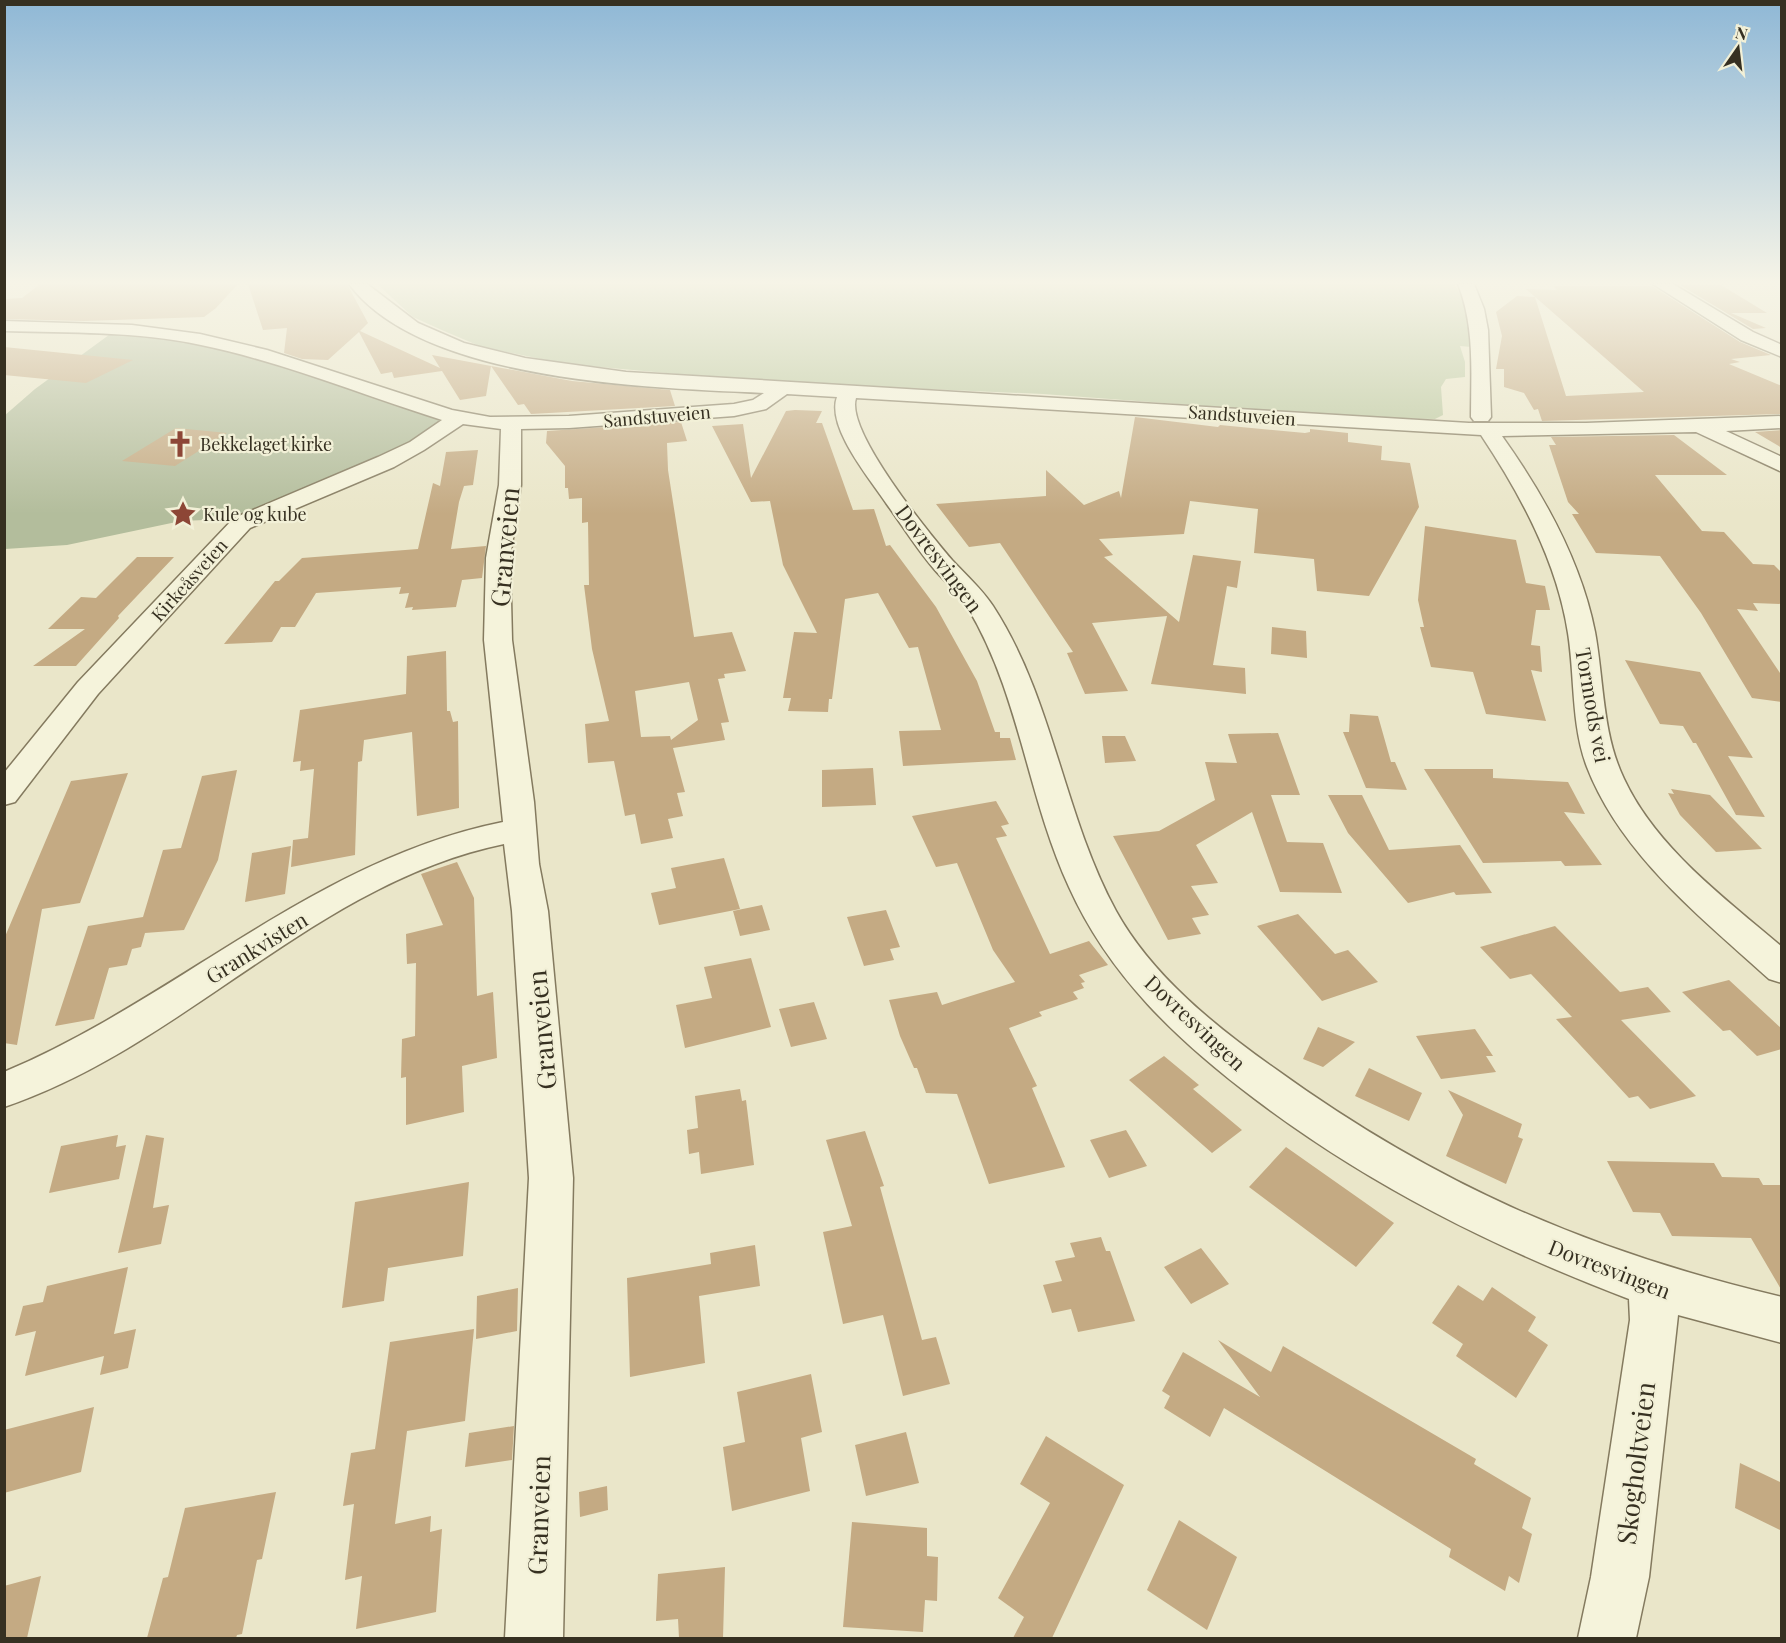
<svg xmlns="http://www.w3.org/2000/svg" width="1786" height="1643" font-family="'Playfair Display',serif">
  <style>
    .green { fill: #bac79e }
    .cemetery { fill: #b3bd9c }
    .building { fill: #c4aa83; fill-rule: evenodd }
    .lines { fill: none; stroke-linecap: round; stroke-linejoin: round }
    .minor-casing { stroke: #847a5f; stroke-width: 3 }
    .minor { fill: #f5f3db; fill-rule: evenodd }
    .labels { text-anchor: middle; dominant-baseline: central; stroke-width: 4.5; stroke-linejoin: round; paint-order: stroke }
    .far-street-label { font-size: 18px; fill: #363021; stroke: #f2f0d7 }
    .far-poi-label { font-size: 18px; fill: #363021; stroke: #f2f0d7; text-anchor: start }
    .street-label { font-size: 21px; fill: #363021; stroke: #f2f0d7 }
    .near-street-label { font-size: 26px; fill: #363021; stroke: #f2f0d7 }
  </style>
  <rect width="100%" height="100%" fill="#eae6c9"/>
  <path class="green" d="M377,284h1077l10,16 8,47 -12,-1 5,16v15l-19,2 -5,8 2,28 -8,4 -67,-1 -325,-24 -275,-12 -202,-18 -84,-17 -38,-16 -31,-14z"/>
  <path class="cemetery" d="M113,332c116,10 226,52 335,90l-88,50 -132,47 -47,2 -114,24 -62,4 -1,-133 31,-27z"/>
  <path class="building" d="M40,284h198l-22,24 -12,9 -120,4 -80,-2v-20l18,-1z
    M248,284h99l21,39 -8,8 80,37 -8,-13 140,26 98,9 5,16 -144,8 -7,-10 -6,1 -27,-39 -5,30 -26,4 -18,-29 -48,7 -2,-6 -11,2 -22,-42 -31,28 -26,-1 -18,-6 3,-25 -24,2z
    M1680,285h41l46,28h-36l35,15 -13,1z
    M1553,286h99l88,56 31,13 -40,4 9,3 -11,2 53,22v28l-240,7 -4,-12 -4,1 -10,-17 -20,-6v-18h-8l6,-33 -6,-24 21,-16 18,1 31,99 78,-4 -118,-103 31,1z
    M4,347l129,13 -47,23 -82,-8z
    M795,410l27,1 -6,12h6l31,87 21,-1 12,37 4,-1 46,62 41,74 18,51h5v6h10l6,22 -113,6 -4,-35 42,-1 -23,-83 -9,1 -31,-55 -33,6 -13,100h-3l-1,13 -40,-1 3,-13h-8l11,-66 23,1 -34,-68 -13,-64 -19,1 -39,-76 31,-2 8,54 35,-67z
    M1135,417l83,10 2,-2 85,8 5,-1v-3l38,4v9l34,4 -1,14 29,3 9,44 -50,89 -52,-5 -3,-32 -60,-6 4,-44 -68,-8 -6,33 -85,5 14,16 -9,2 75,65 14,-67 48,6 -4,27 -10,-2 -14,79 32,3 1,26 -95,-10 16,-68 -75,7 36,68 -43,3 -18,-41 6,-1 -73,-109 -31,4 -33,-43 110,-8v-26l38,35 35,-14 2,7z
    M681,422l6,19 -20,2 1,27 26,167 38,-5 14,39 -22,3 1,4 -7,1 11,43 -8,1 4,17 -52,8 12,44 -8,1 6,23 -15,3 5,19 -32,6 -6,-30 -10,2 -11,-55 -26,2 -3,-39 24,-3 -17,-72 -8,-64h5l-1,-63 -6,1v-25l-13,1 -1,-11h-3v-22l-19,-23 1,-12zM689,682l9,38 -27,20 -1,-4 -29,1 -6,-46z
    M176,428l51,5 -52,33 -53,-5z
    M1782,430v18l-27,-16z
    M1674,435l53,40h-72l47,56 22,1 29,32 21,1 8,8v31l-29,-1 5,8 -21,-2 45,67v26l-30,-4 -51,-85 -41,-57 -64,-3 -24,-39h7l-11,-12 -19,-57h7l-5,-8z
    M478,450l-5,35 -9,1 -5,16 -8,47 35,-3 -4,32 -20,2 -6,27 -44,3 1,-3 -8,1 4,-15 -10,1 2,-7 -85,6 -21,34h-14l-9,15 -48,2 51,-63h4l23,-23 116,-9 15,-66 7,3 6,-34z
    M1425,526l91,14 10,43 19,3 5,24h-14l-5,35 9,1 2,26 -11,-2 15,51 -60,-7 -13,-42 -42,-5 -11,-40h4l-6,-27z
    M137,557h37l-56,59 1,2 -43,48h-43l52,-37h-37l33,-32 15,1z
    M1272,627l34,4 1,27 -36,-4z
    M446,651l1,60h3l3,11 5,-1 1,87 -42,8 -5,-84 -48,8 -2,21 -4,1 -3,93 -64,12 2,-27 15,-2 6,-69 -14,2 1,-10 -8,1 7,-52 106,-16 1,-38z
    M1625,660l75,12 53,86 -25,-2 37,61 -29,-2 -40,-72h-3l-10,-17 -23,-2z
    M1350,714l28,2 13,46h4l12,28 -41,-2 -23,-56h6z
    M1278,733l22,62h-29l16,47 36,1 19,50 -62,-1 -28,-80 -56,33 22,38 -27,3 18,29 -17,3 9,16 -33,6 -55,-104 46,-5 56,-31 -10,-38 32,1 -9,-29z
    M1102,736h23l11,25 -31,2z
    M873,768l3,37 -54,2v-37z
    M1424,769h69v9l75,4 17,32 -21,-2 38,53 -37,1 -4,-5 -78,2z
    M237,770l-19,90 -34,70 -39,3 -4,14 -9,2 -5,16 -18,3 -15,51 -39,7 33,-100 55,-9 20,-67 18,-2 21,-72z
    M128,773l-48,130 -38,6 -25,136 -13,-2v-104l67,-158z
    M1671,789l39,6 52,54 -46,3 -36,-37 -12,-22 6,1z
    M1328,795h34l27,55 71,-5 32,48 -36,2 -2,-3 -46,11 -60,-70z
    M996,801l13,23 -8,2 6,10 -11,2 54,116 39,-13 19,24 -29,10 6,7 -4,1 3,5 -11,4 5,7 -39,13 3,4 -33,12 28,58 -5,2 33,79 -76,17 -32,-90 -31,-1 -9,-25h-3l-14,-32 -11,-36 48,-8 5,13 73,-23 -22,-32 -36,-87 -21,4 -24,-51z
    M291,846l-6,48 -40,8 7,-49z
    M724,858l16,51 -81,16 -8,-32 25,-5 -5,-20z
    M457,862l17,36 3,98 16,-4 4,66 -35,8 2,46 -58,13v-48l-5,1 1,-39 13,-3 1,-73 -9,1 -1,-30 37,-9 -22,-51z
    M762,905l8,25 -30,6 -7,-25z
    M886,910l14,37 -10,2 4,11 -30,6 -17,-49z
    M1298,914l37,40 13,-4 30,32 -56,19 -65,-75z
    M1555,926l65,66 28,-5 23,25 -50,8 75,76 -46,13 -12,-13 -9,2 -73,-79 16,-2 -41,-43 -21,5 -30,-32z
    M751,958l20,69 -86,21 -9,-43 36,-7 -8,-31z
    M1729,980l53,49v20l-25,7 -27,-26 -7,1 -41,-39z
    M814,1002l13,37 -36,8 -12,-38z
    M1318,1027l37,15 -32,25 -20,-8z
    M1475,1029l18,27h-7l10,16 -55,7 -25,-43z
    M1164,1056l35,29 -6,4 49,41 -30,23 -83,-73z
    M1369,1068l53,25 -13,28 -54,-25z
    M740,1089l2,12 4,-1 8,65 -53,9 -2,-22 -10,2 -2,-24 11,-2 -3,-32z
    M1448,1090l74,34 -4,13 5,2 -17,45 -60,-28 17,-41z
    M1126,1130l21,36 -38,12 -19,-38z
    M865,1131l19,55 -4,1 42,153 14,-3 14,47 -47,12 -20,-81 -40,9 -20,-92 29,-6 -26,-86z
    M118,1135l-2,12 10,-2 -7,34 -70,14 12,-47z
    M146,1135l18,3 -11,70 16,-3 -8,39 -43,9z
    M1286,1147l108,76 -38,44 -107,-80z
    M1607,1161l107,2 8,14 37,1 4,7h19v106l-31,-53 -79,-2 -12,-23 -27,-1z
    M469,1182l-6,74 -75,12 -4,33 -42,7 13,-106z
    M1101,1237l5,14h4l25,70 -57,11 -7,-23 -19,4 -9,-28 19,-4 -7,-20 20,-4 -5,-14z
    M755,1245l5,41 -61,10 6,67 -75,14 -3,-99 84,-14 -1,-11z
    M1201,1248l28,36 -38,20 -27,-37z
    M128,1267l-14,67 22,-5 -8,39 -28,7 4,-19 -79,20 11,-45 -21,5 8,-30 20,-4 4,-16z
    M1458,1285l25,16 9,-14 44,30 -8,14 20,14 -32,53 -60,-42 7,-12 -31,-21z
    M518,1288l-1,43 -41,8 1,-43z
    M474,1329l-9,92 -58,10 -12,93 36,-8 -1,16 12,-3 -6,83 -80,17 6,-53 -17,4 9,-76 -11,2 8,-53 24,-4 15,-107z
    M1218,1340l53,32 12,-26 193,113 -2,5 57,34 -9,30 10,6 -13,49 -10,-7 -4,15 -56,-34 2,-8 -227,-141 -14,29 -46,-29 6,-12 -8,-5 21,-39 77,45z
    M811,1374l11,58 -21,6 9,53 -78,20 -9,-64 22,-5 -8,-50z
    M94,1407l-13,65 -77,21v-63z
    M514,1426l-2,34 -47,7 4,-34z
    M906,1432l13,51 -53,13 -11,-51z
    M1046,1436l78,49 -72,153h-39l11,-21 -26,-19 52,-95 -30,-19z
    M1740,1463l42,20v48l-47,-23z
    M607,1486l1,24 -28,7 -1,-25z
    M276,1492l-14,67 -5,1 -15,74 -5,1 -1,3h-89l16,-60 5,-1 17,-69z
    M1179,1520l58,37 -30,73 -60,-40z
    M852,1522l75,6v28l11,1 -1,44 -12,-1 -2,32 -80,-5z
    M725,1567l-2,71h-44l-1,-19 -22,2 2,-47z
    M41,1576l-14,62h-23v-52z"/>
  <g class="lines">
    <defs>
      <path id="minor" d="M349,284h18l51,39 46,20 61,15 101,14 843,51h117l196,-7v12l-56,3 56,26v15l-86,-40 -194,4c42,59 79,125 93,196 9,49 7,101 29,147 32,69 102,120 158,168v36l-13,-4c-67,-61 -148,-124 -182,-212 -16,-42 -12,-90 -19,-134 -11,-71 -47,-138 -87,-198l-625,-37c-11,33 73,135 96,162 14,15 29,28 41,46 61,94 70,208 123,305 36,65 101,117 161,159 159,115 314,182 505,227v46l-104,-28 -29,262 -13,61h-58l13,-61 39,-257 -1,-21c-134,-51 -259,-113 -374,-200 -77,-58 -146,-123 -186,-212 -42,-91 -49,-192 -101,-279 -9,-15 -23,-26 -34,-39 -18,-21 -32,-44 -48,-66 -16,-24 -60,-76 -49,-106l-50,-3 -21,15 -32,7 -165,12 -48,1v56l-11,73 2,82 22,162 5,62 9,47 25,267 -10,460h-58l24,-460 -17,-267 -8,-67c-189,39 -319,202 -500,263v-35c174,-73 310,-212 499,-250l-19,-182 2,-82 13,-73 2,-56 -38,-5 -39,26 -30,17 -144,61 -152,166 -83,108 -11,3v-32l74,-91 156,-164 144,-61 32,-15 32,-22c-80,-25 -159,-58 -241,-75 -64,-14 -131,-12 -197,-14v-10l128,4 68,9 67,16 185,60 38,7 79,-1 165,-12 19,-4 11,-7c-113,-5 -342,-11 -415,-109z
        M1458,284h16l10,25 4,21 3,87 -3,4h-14l-3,-4c0,-45 4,-90 -13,-133z
        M1653,284h20l80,48 29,13v12l-41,-17z"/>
    </defs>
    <use href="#minor" class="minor-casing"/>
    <use href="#minor" class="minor"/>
  </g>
  <linearGradient id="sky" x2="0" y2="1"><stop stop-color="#8fb8d6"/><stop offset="0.55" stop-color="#f6f4e7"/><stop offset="1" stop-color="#f6f4e7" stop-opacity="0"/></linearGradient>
  <rect width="1786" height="514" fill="url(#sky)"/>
  <defs>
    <symbol id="church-bare" viewBox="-9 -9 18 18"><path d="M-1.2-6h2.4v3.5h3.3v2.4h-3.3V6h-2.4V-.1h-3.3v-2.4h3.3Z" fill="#8d4636" stroke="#f2f0d7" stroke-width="2.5" paint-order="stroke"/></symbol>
    <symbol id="sight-bare" viewBox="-9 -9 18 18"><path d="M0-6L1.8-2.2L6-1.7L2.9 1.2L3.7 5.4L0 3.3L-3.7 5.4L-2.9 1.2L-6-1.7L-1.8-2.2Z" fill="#8d4636" stroke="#f2f0d7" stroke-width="2.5" paint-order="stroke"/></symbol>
  </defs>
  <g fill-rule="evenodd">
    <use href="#church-bare" x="161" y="425" width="38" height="38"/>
    <use href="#sight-bare" x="164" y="495" width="38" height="38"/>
  </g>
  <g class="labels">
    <g class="far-street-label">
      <text transform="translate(1242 415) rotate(4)">Sandstuveien</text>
      <text transform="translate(657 416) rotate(-5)">Sandstuveien</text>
      <text transform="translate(189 580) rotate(-48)">Kirkeåsveien</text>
    </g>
    <g class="far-poi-label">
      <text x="200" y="444">Bekkelaget kirke</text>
      <text x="203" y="514">Kule og kube</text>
    </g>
    <g class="street-label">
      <text transform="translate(940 558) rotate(53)">Dovresvingen</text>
      <text transform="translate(1594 705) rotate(80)">Tormods vei</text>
      <text transform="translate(256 947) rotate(-32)">Grankvisten</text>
      <text transform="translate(1196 1022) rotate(43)">Dovresvingen</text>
      <text transform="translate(1610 1268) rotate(21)">Dovresvingen</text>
    </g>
    <g class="near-street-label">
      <text transform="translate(504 547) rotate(-85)">Granveien</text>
      <text transform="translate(541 1030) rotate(-95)">Granveien</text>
      <text transform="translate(1635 1463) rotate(-83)">Skogholtveien</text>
      <text transform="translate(538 1515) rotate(-88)">Granveien</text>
    </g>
  </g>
  <rect width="1786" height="1643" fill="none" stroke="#363021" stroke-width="12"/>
  <g transform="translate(1738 48) rotate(14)" stroke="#f2f0d7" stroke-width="4.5" paint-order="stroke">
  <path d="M0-4.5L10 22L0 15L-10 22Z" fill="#363021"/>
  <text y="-9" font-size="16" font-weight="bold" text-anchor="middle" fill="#363021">N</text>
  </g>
</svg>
